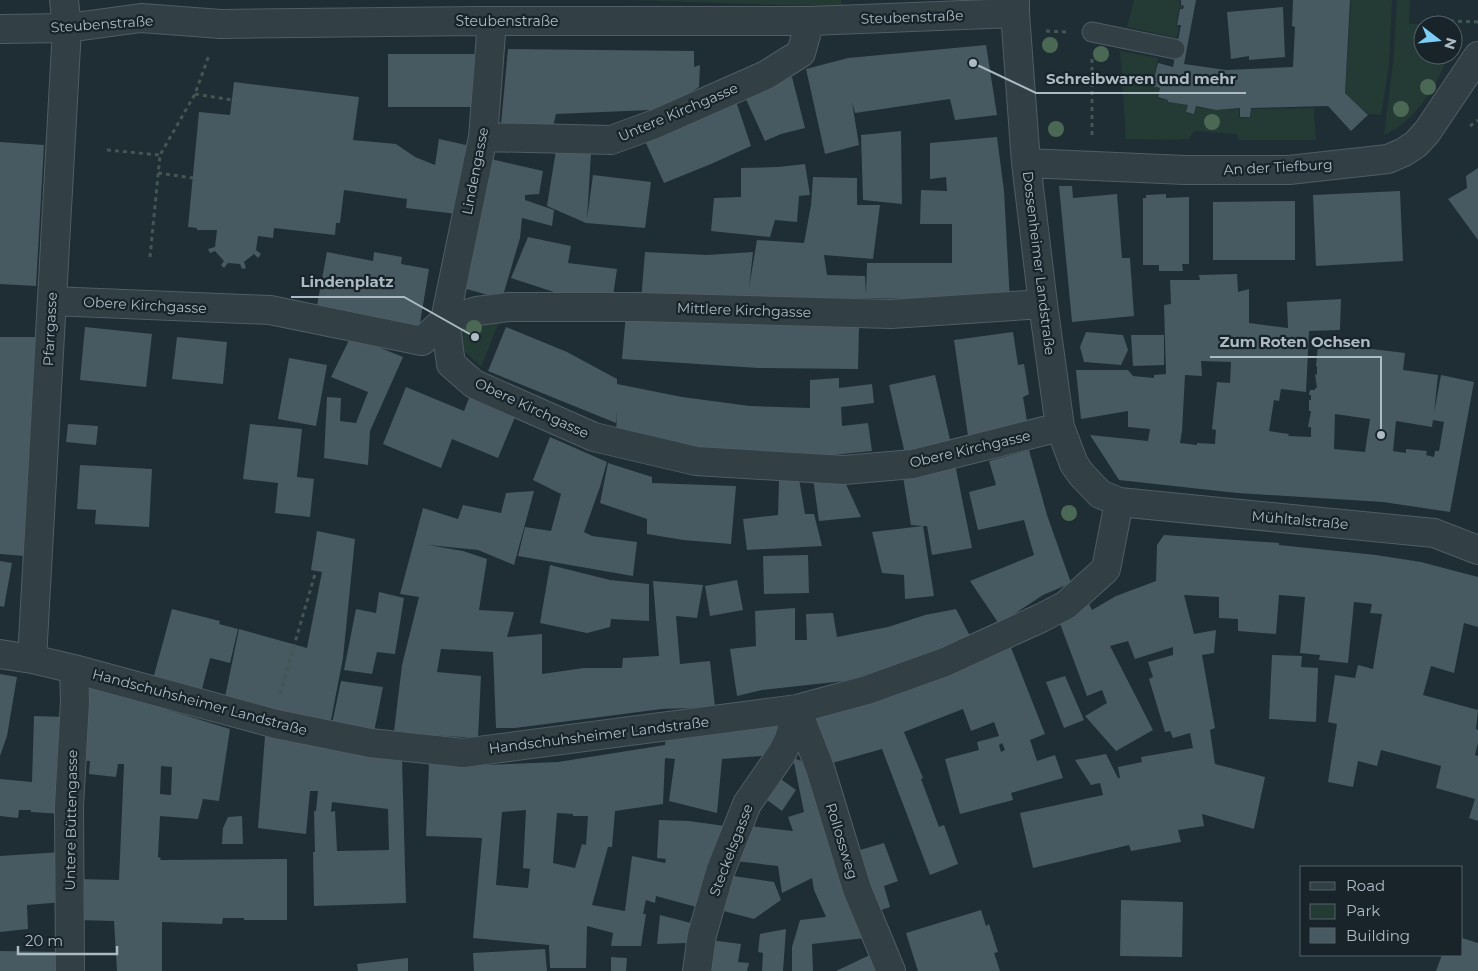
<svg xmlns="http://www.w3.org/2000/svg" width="1478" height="971" font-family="Montserrat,sans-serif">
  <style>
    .green { fill: #243a35 }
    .building { fill: #475961; fill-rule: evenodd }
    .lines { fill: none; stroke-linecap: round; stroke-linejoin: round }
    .lane-casing { stroke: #505d64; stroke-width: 21 }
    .street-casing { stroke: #505d64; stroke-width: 30 }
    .path { stroke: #425754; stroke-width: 3; stroke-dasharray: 4 4; stroke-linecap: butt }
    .lane { stroke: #323f45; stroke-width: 19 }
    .street { stroke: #323f45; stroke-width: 28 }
    .tree { fill: #4a6853 }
    .labels { text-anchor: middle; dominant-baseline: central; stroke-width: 4.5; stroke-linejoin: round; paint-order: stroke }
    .street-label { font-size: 14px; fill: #acbbc3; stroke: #18242a }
    .leader { fill: none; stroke: #acbbc3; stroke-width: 2 }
    .callout-dot { fill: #acbbc3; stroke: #18242a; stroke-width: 2 }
    .callout-label { font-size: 15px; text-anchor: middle; font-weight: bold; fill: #acbbc3; stroke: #18242a; stroke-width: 4.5; stroke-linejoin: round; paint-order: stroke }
  </style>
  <rect width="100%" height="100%" fill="#1f2e35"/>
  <path class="green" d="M626,0h215l2,7z
    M1134,0h46l-1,5 3,1v3l-3,-1 -3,17 3,1 -2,12 -50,-11z
    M1351,0h41l-3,65 -8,50 -13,-1 -23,-21z
    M1397,0h13l-1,24h15l-1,31h25c-10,30 -34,68 -64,80l9,-72z
    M1120,51l38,7 -6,28 8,2 -3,10 10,2 1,2 20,3 -2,8 9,1 1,-7 20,3 23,-1v9l12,-1v-8l63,-1 2,32h-78l-1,-6 -43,-3 -5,8 -14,1 -49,-1z
    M499,322l-18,45 -22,-21 -4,-19z"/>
  <path class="building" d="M1181,0h15l-12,64 42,6 67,-3 2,-40 -3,-1 1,-26h57l-5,93 23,22 -17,16 -23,-25 -77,2 -1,9h-10v-9l-24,2 -20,-4 -2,8 -8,-2 2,-7 -20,-3v-2l-10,-3 2,-9 -8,-2 6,-23 15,4 8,-42h-4l3,-16h3l1,-3 -3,-1z
    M1283,7l2,50 -36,3v-4l-18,3 -4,-47z
    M986,45l11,70 -42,5 -5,-21 -95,14 -3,-11 7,43 -34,9 -19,-85 42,-11z
    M508,49l186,2v16l6,-2 -1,22 -46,29 -3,-6 -94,4 -3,13 -52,-3z
    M388,54h91l-1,53h-90z
    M792,77l13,51 -24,6 -16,7 -20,-44z
    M234,82l125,15 -6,43 43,4 19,13 20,8 4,-26 36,8 -18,67 -51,-6 1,-9 -63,-9 -4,33h-4l-1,12 -61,-7 -1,10 -15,-2 -2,14 5,4 -3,4 -4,-4 -10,8 2,6 -4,1 -2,-5 -12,-1 -4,5 -3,-3 3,-4 -9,-10 -5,2 -2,-4 7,-2 2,-17h-20v-2l-9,-1 11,-115 31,3z
    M735,98l16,48 -40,18 -47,19 -19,-42z
    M901,131l1,73 -39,-4 -2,-65z
    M997,137l7,54 6,110 -145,-3 -70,2 -154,1 4,-49 62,3 46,-3 -4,36 8,-48 47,3 7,-38 2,-28 44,1v27h23l-7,54 -49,-4 3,20 38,1 1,19 1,-32h85v-39h-32l1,-34 26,1 -1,-14 -16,2v-36z
    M0,142l44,3 -8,141 -36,-2z
    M556,150l35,3 -4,66 6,-44 58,7 -6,46 -59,-5 -39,-17z
    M491,159l52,12 -4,23 -14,1v5l29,10 -2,16 -30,-8 -2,20 -18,61 -39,-11z
    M805,164l5,31 -11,1 -2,26 -22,-2 -5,17 -59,-6 3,-33 27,-1v-29l37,-1z
    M1478,168v72l-30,-41 19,-11 -1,-12z
    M1059,186h13l1,12 44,-4 5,64h8l4,58 -62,6z
    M1400,191l3,70 -87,5 -3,-71z
    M1166,194v4l23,-1v67h-7l1,7h-24v-6h-16v-67h3v-3z
    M1295,201v59h-82v-58z
    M528,237l43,9 -3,17 49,6 -5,34 -49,-8 -52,-17z
    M327,252l46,9 1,-9 28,5 -1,7 28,5 -10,60 -103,-18z
    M1237,274l1,18 11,-3v34l39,5 -1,-26 54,-3 -1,31 -31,1 -3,61 -25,-3 -2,12 -5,-1 -5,31 20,3 -1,2 23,1v-10h-3l3,-16h-2v-11h2v-5h-2l1,-5h5v-2h2l-2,-14 2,1v-9h-1l2,-21h21l66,8 -2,17 35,5 -4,38 7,-38 33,7 -24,130 -67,-10 -146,-9 -118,-13 -29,-45 58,6 2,-12 -22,-2v-16l-47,8 -5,-49h52l5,6 21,2v-3l12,-1 -2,-69 7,-1 -1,-24h30l-1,-5zM1201,361l30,1 -1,21 -13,-1 -5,47 4,1 -1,14 -18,-1v2l-17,-2 2,-12 3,-56 17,1zM1335,414l35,5 -5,33 -31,-3zM1433,420l11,2 -5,29h-4l-1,6 -8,-2 1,-4 -21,-2v4l-13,-2 3,-30 36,6z
    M626,313l134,11 99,3 -1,42 -100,-1 -136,-9z
    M85,327l67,7 -6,53 -66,-7z
    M506,327l61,25 50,27v5l65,13 68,9 60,2v-28l29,-2v10l33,-4 2,19 -33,4 1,19 26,-3 4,28 -78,8 -45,-3 -133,-22 1,-24 -1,13 -128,-52z
    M1013,332l5,33 6,-1 5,30 -6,3 5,30 -60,9 -14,-96z
    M1086,332l37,3 5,15 -7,15 -37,-3 -4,-15z
    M1131,335h33v30l-31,1z
    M351,336l52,21 -33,74 -2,34 -44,-7 3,-61 14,1 -1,23 16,2 12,-31 -37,-15z
    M0,337h36l-12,219 -24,-2z
    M177,337l50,5 -4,42 -51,-5z
    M289,358l38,7 -11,61 -38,-7z
    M935,375l17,73 -46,10 -17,-73z
    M406,387l58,24 5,-13 46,19 -17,41 -46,-19 -11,29 -58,-24z
    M68,424l30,2 -2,19 -30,-3z
    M250,424l52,5 -5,48 17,2 -4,38 -35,-4 3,-30 -35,-4z
    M550,437l57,25 -7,25 -16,45 8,4 45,6 -4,34 -115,-20 7,-29 26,4 10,-37 -28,-14z
    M1029,450l18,65 24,68 -28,12 -44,29 -29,-43 64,-26 -10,-35 -46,10 -9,-38 27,-7 -7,-24z
    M608,463l44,14v6l84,3 -5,58 -48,-4 -36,-6v-15l-47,-16z
    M955,464l17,84 -40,7 -5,-29h-4l11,70 -29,3 -1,-24 -22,-2 -10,-41 51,-6 -12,-1 -9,-54z
    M80,465l72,4 -3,58 -54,-3 1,-14 -19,-1z
    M813,478l31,2 17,37 -42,4z
    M799,479l6,35h9l8,32 -75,4 -4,-31 35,-4 1,-35z
    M534,491l-20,74 -36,-15 -50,-5 35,6 24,8 -8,51 35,2 -7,25 35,-3v40l42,-6h38l1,-10 36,-2 -6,-75 50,4 -6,33 -21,-2 4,48 30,-3 5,46 -53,2 -147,19h-19l-3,-76 -52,-3 -4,23 44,4 -3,62 -49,-3 -35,-4 8,-66 17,-68 -19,-3 23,-86 35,11 5,-14 38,8 5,-20z
    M317,531l38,8 -12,119 -13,67 -105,-28 14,-68 68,19 15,-76 -11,-2z
    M1164,535l115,8v2l97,10 45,7 57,15v50l-14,-4 -10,50 -23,-7 -8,29 55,15 -2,19 2,1v13l-3,12 3,1v65l-9,-3 6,-19 -39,-11 5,-22 -60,-16 -4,16 -19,-5 -5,26 -25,-5 9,-58 -9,-2 7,-47 20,3 3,-13 15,4 9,-55 -12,-1 2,-9 -18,-2 -6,61 -29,-3 1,-5 -20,-2 5,-56 -26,-2 -3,39 -38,-3v-12l-19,-1v-21l-35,-2 10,39 22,-4 -2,23 -12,2 13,73 -5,2 5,34 50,13 -11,52 -52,-15 2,12 -26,4 3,12 -50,9 -2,-6 -96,23 -13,-55 83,-18 -3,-12 -9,2 -16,-25 31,-6 12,24h2l-2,-11 24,-5 -1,-5 52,-9 -3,-15 -17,5 -3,-7 -5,1 -16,-53 4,-2 -5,-15 25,-7v-8l-38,12 -7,-18 -18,5 43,84 -37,21 -31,-35 22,-13 -5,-13 -15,6 -28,-75 30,-17 3,6 24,-14 40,-15 1,-36z
    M808,555l1,38 -45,1 -1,-38z
    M0,561l12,2 -8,44 -4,-1z
    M550,565l60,15 39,4v37l-38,-2 -1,8 -23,6 -47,-10z
    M737,580l6,30 -33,6 -5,-30z
    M379,592l25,6 -9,56 -18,-2 -5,22 -28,-4 12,-61 20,4z
    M795,608v32h12l-1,-26 27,-1 4,24 51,-10 37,-12 31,-6 15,29 -72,28 -55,15 -82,9 -25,6 -7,-47 26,-3 -1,-35z
    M172,609l48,12 -1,3 19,5 -8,34 -20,-5 -9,35 -48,-14z
    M1010,645l35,89 -15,6 7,21 18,-6 8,23 -52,15 2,7 -53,14 -15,-55 34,-9 -2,-8 22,-6 -5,-14 -23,9 -8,-22 -59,23 19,46 -2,1 18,48 5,-2 14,39 -28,11 -48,-126 -57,16 -13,-47zM1002,743l3,7 -4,2 -2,-7z
    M1272,655l30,1 -1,11 17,1 -2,54 -47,-3z
    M0,674l17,3 -10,59 -7,20z
    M1065,676l19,44 -20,8 -18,-46z
    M341,681l42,6 -9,45 -42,-8z
    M90,686l140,43 -11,72 -16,-2 -5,20 -38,-3 -2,41 3,1 -1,2 127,-1v61h-43v-2h-21l-1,6 -60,-2v49h-45l-3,-50 -37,-1v-41l42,1 5,-116h-6l-2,13 -27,-3 1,-13 -14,-1zM161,766l11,1 -1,28 -11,-1z
    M34,716l31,1 -3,97 -31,-2v-2h-12l-1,8 -18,-2v-37l32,3z
    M782,721l-7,34 -53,4 -5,54 -48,-12 6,-42 -10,-1 -2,46 -48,7 -3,36h-4l-16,58 33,6 7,-55 33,7 1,-4 -9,-1 2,-38 30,1 43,6 -32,81 -44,-12 -1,7 -9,-3 -3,14h3l-5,32h-30l2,-13 -26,-7 -1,42h-36l-1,-23 -76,-7 9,-100 -56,-2 3,-73 55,2 74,-3 107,-17 1,-14zM526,810l-3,58 7,1 -2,19 -32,-3 6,-73zM557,813l16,1v2h15l-2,29 -4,-1 -7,24 -22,-5z
    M265,736l137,23 4,144 -92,3 -1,-54h2l-1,-41h2l2,-20h-8l-4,43 -48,-6zM332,802l56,7 1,41 -52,1 -2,-40 -4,1z
    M793,758l23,8 50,172 -54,6 1,27h-21v-24l8,-27 26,-3 -12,-27 -2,-12 -30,15 -4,-27 -43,-5 15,-35 43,5 -5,-14 16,-5z
    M778,777l18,13 -14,21 -19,-14z
    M242,816l1,28h-21l1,-16 5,-11z
    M884,843l14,38 -14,5 6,21 -17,6 -20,-61z
    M61,852l3,50 -37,3 1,24 -28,3v-76z
    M727,875l47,7 7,18 -27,19 -38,-10z
    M1121,900l62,2 -1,55 -62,-1z
    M981,910l5,16 3,-2 9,28 -4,1 6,18h-82l-12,-38z
    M660,915l31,8 -5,20 -29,1z
    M786,929l-3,42h-21l1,-18 -5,-1 2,-18z
    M1462,938l16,5v28h-42l6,-16h20z
    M710,940l31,4 -3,18 11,1 -2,8h-40z
    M545,949l2,22h-73l-1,-18z
    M0,951l64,1v19h-64z
    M874,953l8,18h-46z
    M611,957l16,1 -1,13h-15z
    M408,958v13h-50l-1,-7z"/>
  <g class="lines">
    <defs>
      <path id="lane" d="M1092,32l83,17"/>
      <path id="street" d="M1015,0v13l11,150 17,141 17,123 14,37 7,10 19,20 19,8 315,31 44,17
        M492,21l-9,116 -38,183 6,44 23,20 120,53 102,24 148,9 69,-6 147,-37
        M0,29l67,-1 74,-10 80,6 258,-3h331l205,-8
        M483,137l128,3 44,-16 111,-49 35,-22 9,-32
        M1026,163l159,7h104l99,-11 16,-7 12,-8 11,-12 51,-76
        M52,301l218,9 152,31 23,-21 32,-9 32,-4h130l252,7 152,-10
        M0,654l32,5 42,10 202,55 94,19 93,10 334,-44 70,-19 78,-28 96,-44 25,-13 40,-36 13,-67
        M32,659l35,-631 -3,-28
        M797,709l23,59 37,121 34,82
        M70,971l-1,-165 6,-105 -1,-32
        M697,971l5,-36 18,-63 27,-68 35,-51 7,-14 8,-30"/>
    </defs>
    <use href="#lane" class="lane-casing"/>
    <use href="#street" class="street-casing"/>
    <path class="path" d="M1450,21l28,1
      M1046,31l21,1
      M195,94l37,6
      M1470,126l8,-6
      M1092,135v-76
      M107,150l53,5
      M158,173l35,5
      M150,257l10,-102 35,-61 14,-39
      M280,694l35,-120"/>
    <use href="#lane" class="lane"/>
    <use href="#street" class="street"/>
  </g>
  <g class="tree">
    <circle cx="1050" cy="45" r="8"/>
    <circle cx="1101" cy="54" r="8"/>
    <circle cx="1428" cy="87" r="8"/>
    <circle cx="1401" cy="109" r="8"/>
    <circle cx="1212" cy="122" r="8"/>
    <circle cx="1056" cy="129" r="8"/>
    <circle cx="474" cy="328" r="8"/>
    <circle cx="1069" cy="513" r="8"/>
  </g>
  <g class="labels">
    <g class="street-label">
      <text transform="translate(912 17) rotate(-2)">Steubenstraße</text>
      <text x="507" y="21">Steubenstraße</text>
      <text transform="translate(102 24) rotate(-4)">Steubenstraße</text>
      <text transform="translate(678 112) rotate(-23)">Untere Kirchgasse</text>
      <text transform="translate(1278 167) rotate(-3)">An der Tiefburg</text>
      <text transform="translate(475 171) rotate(-79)">Lindengasse</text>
      <text transform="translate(1039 263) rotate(83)">Dossenheimer Landstraße</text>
      <text transform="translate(145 305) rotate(3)">Obere Kirchgasse</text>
      <text transform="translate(744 310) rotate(2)">Mittlere Kirchgasse</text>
      <text transform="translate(50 329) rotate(-87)">Pfarrgasse</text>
      <text transform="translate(532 408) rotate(25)">Obere Kirchgasse</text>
      <text transform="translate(970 449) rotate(-13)">Obere Kirchgasse</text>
      <text transform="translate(1300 520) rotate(5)">Mühltalstraße</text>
      <text transform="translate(200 702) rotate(15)">Handschuhsheimer Landstraße</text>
      <text transform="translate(599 735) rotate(-7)">Handschuhsheimer Landstraße</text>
      <text transform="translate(71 820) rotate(-89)">Untere Büttengasse</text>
      <text transform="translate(842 841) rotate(73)">Rollossweg</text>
      <text transform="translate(731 850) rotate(-69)">Steckelsgasse</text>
    </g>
  </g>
  <path class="leader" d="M973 63L1036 93H1246M475 337L404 297H291M1381 435L1381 357H1210"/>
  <g class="callout-dot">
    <circle cx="973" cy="63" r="5"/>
    <circle cx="475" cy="337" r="5"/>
    <circle cx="1381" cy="435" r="5"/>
  </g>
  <g class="callout-label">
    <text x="1141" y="84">Schreibwaren und mehr</text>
    <text x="347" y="287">Lindenplatz</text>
    <text x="1295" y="347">Zum Roten Ochsen</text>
  </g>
  <rect x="1300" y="866" width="162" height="90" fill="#18242a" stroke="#536067"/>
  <rect x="1310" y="882" width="25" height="8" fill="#323f45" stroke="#536067"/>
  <text x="1346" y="891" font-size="15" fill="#acbbc3">Road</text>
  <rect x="1310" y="904" width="25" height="15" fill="#243a35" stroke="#536067"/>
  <text x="1346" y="916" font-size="15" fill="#acbbc3">Park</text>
  <rect x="1310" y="928" width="25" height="15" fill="#475961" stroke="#536067"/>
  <text x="1346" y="941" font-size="15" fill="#acbbc3">Building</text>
  <g transform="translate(1438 40) rotate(106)"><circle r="24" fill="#18242a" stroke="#536067"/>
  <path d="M0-4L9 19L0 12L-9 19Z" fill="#7dcdf6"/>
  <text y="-8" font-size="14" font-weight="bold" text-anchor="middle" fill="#acbbc3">N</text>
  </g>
  <path d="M18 946v8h99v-8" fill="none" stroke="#acbbc3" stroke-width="2.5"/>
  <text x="25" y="946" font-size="15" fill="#acbbc3" stroke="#18242a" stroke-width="4" paint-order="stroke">20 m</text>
</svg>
